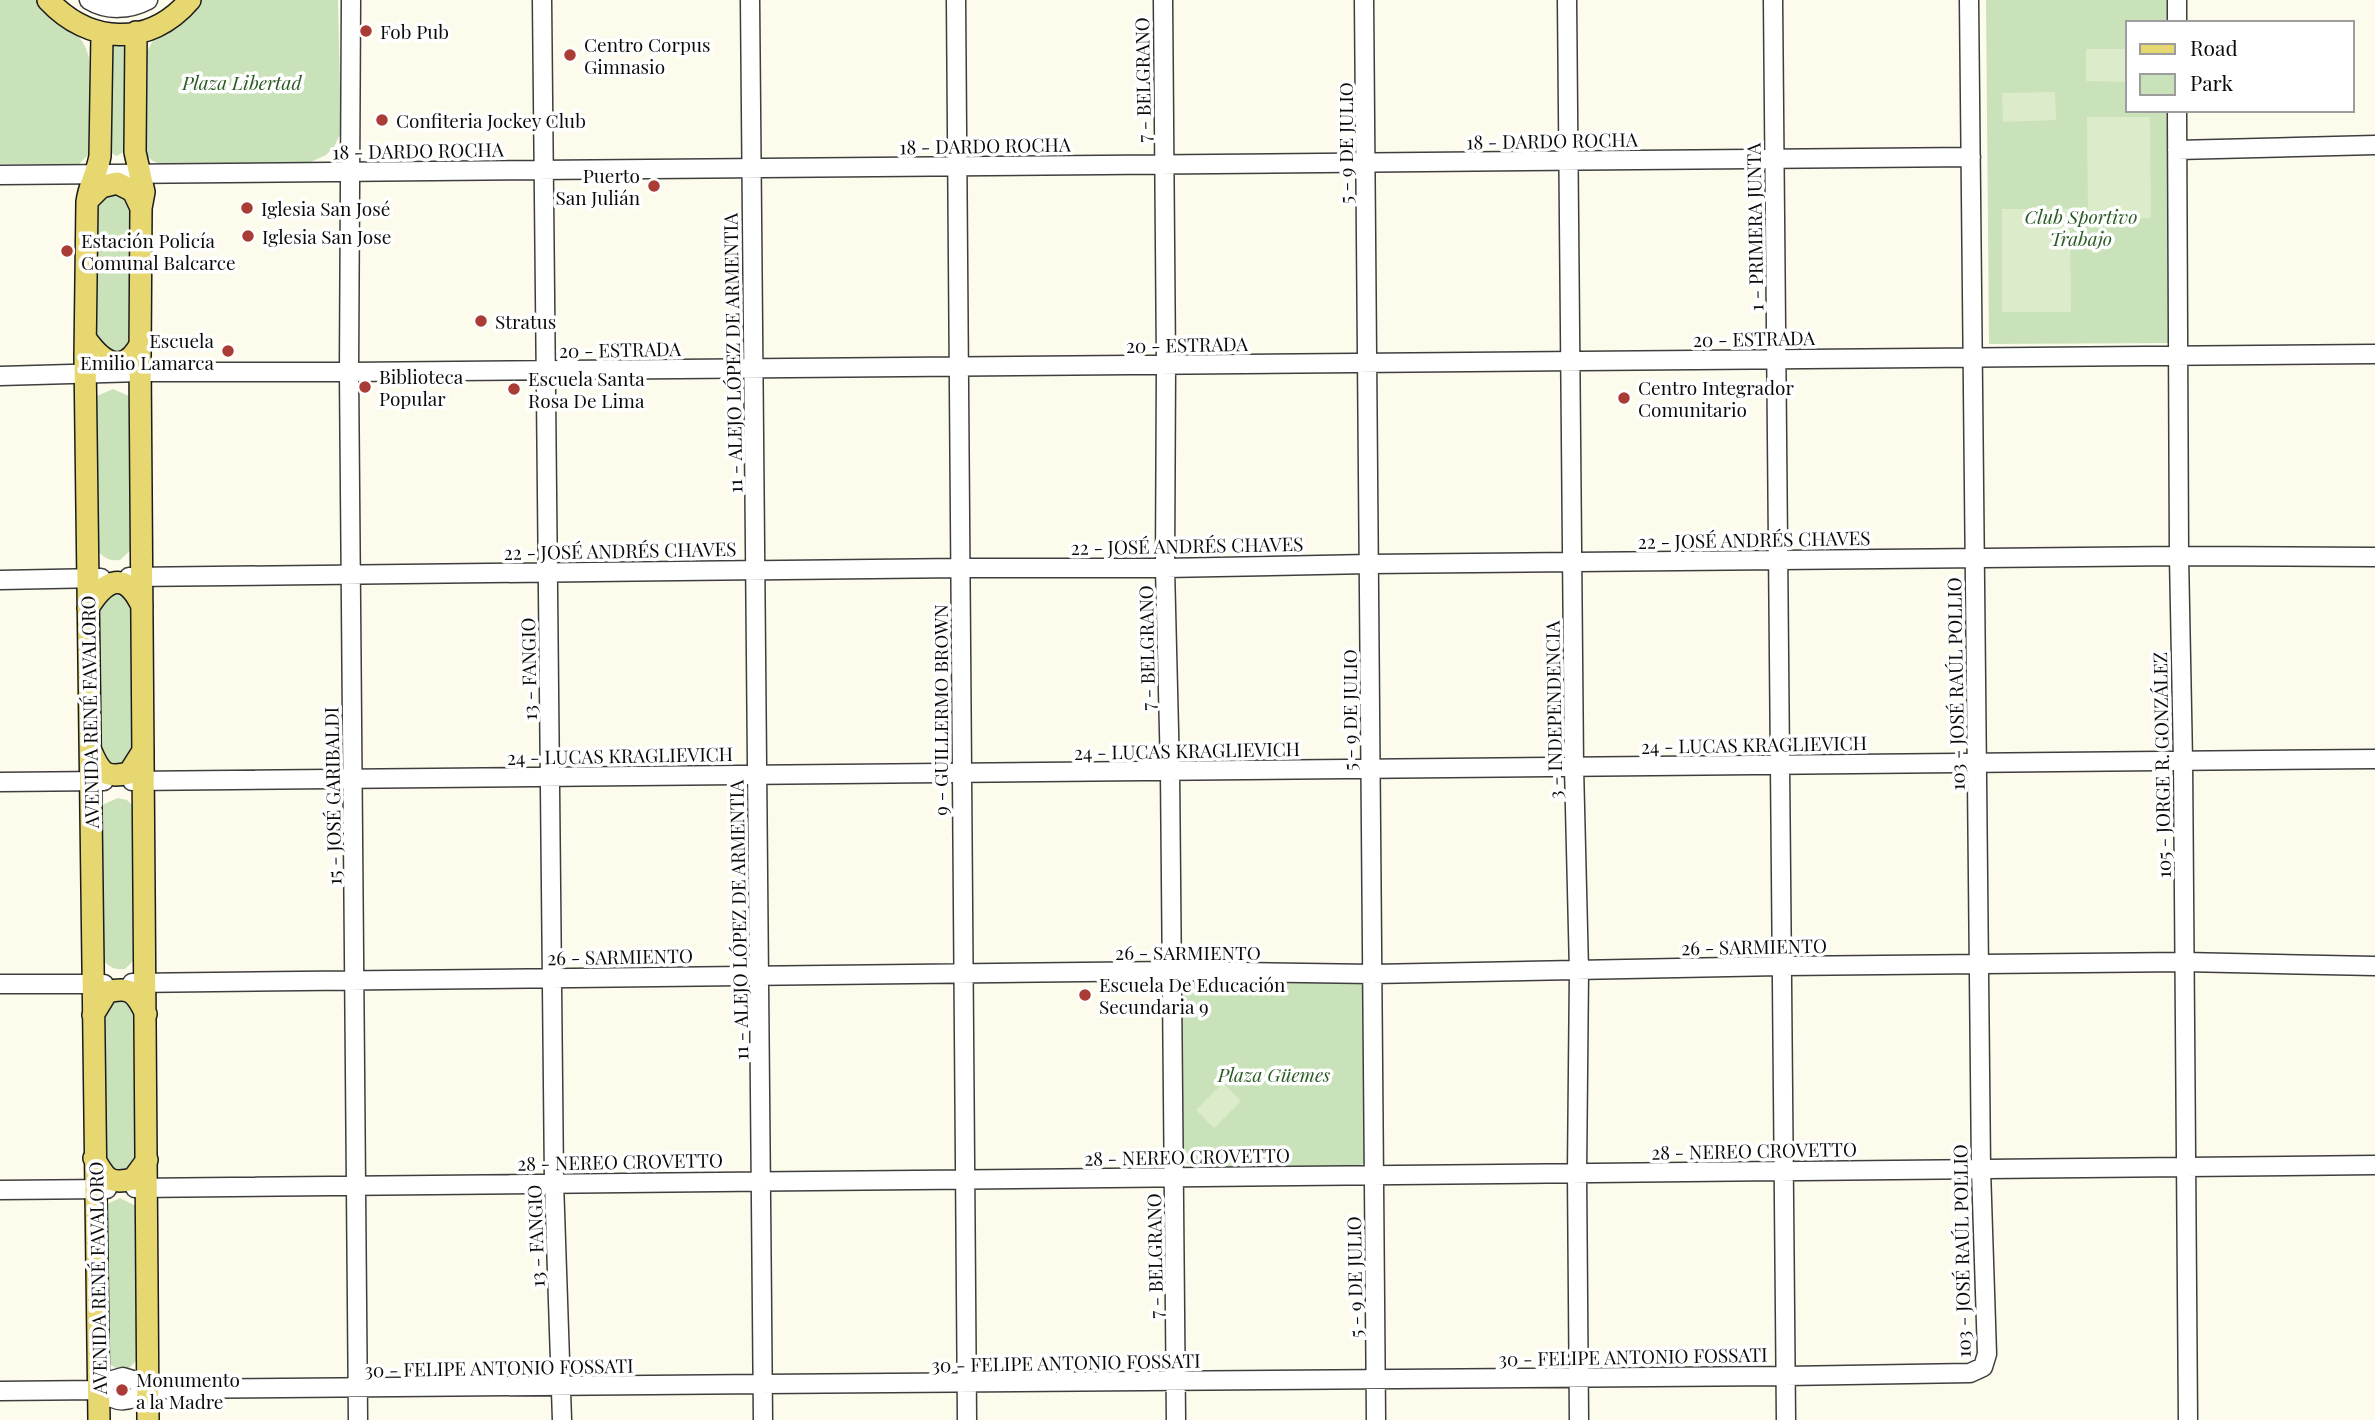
<svg xmlns="http://www.w3.org/2000/svg" width="2375" height="1420" font-family="'Playfair Display',serif">
  <style>
    .green { fill: #cae2ba }
    .pitch { fill: #dcebca }
    .lines { fill: none; stroke-linecap: round; stroke-linejoin: round }
    .minor-casing { stroke: #3e3e3e; stroke-width: 21 }
    .major-casing { stroke: #1c1c1c; stroke-width: 24 }
    .minor { stroke: #fff; stroke-width: 18 }
    .major { stroke: #e7d771; stroke-width: 21 }
    .poi-dot { fill: #a93c35; stroke: #fff; stroke-width: 2.5 }
    .labels { text-anchor: middle; dominant-baseline: central; stroke-width: 7; stroke-linejoin: round; paint-order: stroke }
    .poi-label { font-size: 19px; fill: #0b0b0b; stroke: #fff; text-anchor: start }
    .street-label { font-size: 19px; fill: #0b0b0b; stroke: #fff }
    .park-label { font-size: 19px; font-style: italic; fill: #2a5a24; stroke: #fff }
  </style>
  <rect width="100%" height="100%" fill="#fdfbeb"/>
  <path class="green" d="M0,0h36c19,22 46,26 53,58l1,95 -12,12 -78,-1z
    M199,0h139l3,132 -7,15 -8,8 -20,9h-142c-11,-1 -15,-5 -21,-14l2,-91c6,-27 33,-42 54,-59z
    M1986,0h186v23h-44v87h45l1,233 -185,1z
    M115,45l8,2 3,5 -1,99 -8,5 -8,-4 1,-104z
    M109,190l25,13v138l-13,14 -25,-12 -1,-143z
    M113,389l16,7 4,9 1,142 -14,13c-12,1 -16,-2 -24,-11l-2,-144 3,-9z
    M114,594c11,3 16,7 20,16l1,142 -13,14h-8l-16,-12 -2,-143 9,-14z
    M118,798l9,2 6,6 5,150 -13,13c-12,1 -16,-2 -24,-11l-2,-144 3,-9z
    M1352,978l12,5 1,180 -14,6 -146,1 -18,-6 -7,-16 -1,-155 5,-10 9,-4z
    M118,1000l16,8 4,8 1,142 -13,14h-8l-17,-12 2,-153z
    M120,1198l16,8 5,150 -13,13c-12,1 -16,-2 -25,-11l2,-153z"/>
  <path class="pitch" d="M2086,49h42v33l-42,-1z
    M2055,92l1,28 -53,2 -1,-29z
    M2150,117l1,101 -63,1 -1,-102z
    M2002,209h68l1,103h-69z
    M1223,1083l18,18 -27,27 -18,-18z"/>
  <g class="lines">
    <defs>
      <path id="minor" d="M89,0c18,11 40,10 59,0
        M351,0l-2,372 9,1048
        M542,0l12,1182 8,238
        M750,0l13,1420
        M956,0l11,1420
        M1163,0l3,365 -1,203 5,203 6,649
        M1364,0l12,1420
        M1567,0l7,767 5,204 -2,202 2,247
        M1773,0l13,1420
        M2177,23v-23
        M2177,110l2,446 4,205 5,659
        M2177,150l198,-5
        M0,175l1971,-18
        M0,376l141,-4h208l2026,-18
        M129,577l831,-9h205l204,-4 810,-8 196,1
        M0,580l101,-2
        M132,781l2243,-22
        M0,782l104,-1
        M132,983l1040,-12 201,3 409,-8 402,-4 191,4
        M0,984h104
        M135,1188l2240,-23
        M0,1190l107,-1
        M123,1377l13,4 11,8c-17,15 -31,15 -48,1l10,-9z
        M147,1389l1639,-13 184,-3 13,-6 4,-13 -6,-185 -12,-1169
        M0,1391l99,-1"/>
      <path id="major" d="M48,0c41,44 101,48 142,0
        M136,32l-1,120 9,40 -3,16 -1,151 8,1061
        M88,200l13,-13 16,-4 16,8 8,17
        M86,339c17,24 38,37 55,4
        M88,608c18,-29 37,-38 54,-2
        M91,751c9,21 14,28 38,22l14,-22
        M93,1015l14,-23c24,-6 29,1 39,22
        M94,1158c11,20 15,27 39,21l14,-19
        M99,1420l-14,-1063 2,-155c2,-17 10,-28 13,-46l2,-122"/>
    </defs>
    <use href="#minor" class="minor-casing"/>
    <use href="#major" class="major-casing"/>
    <use href="#minor" class="minor"/>
    <use href="#major" class="major"/>
  </g>
  <g class="poi-dot">
    <circle cx="366" cy="31" r="7"/>
    <circle cx="570" cy="55" r="7"/>
    <circle cx="382" cy="120" r="7"/>
    <circle cx="654" cy="186" r="7"/>
    <circle cx="247" cy="208" r="7"/>
    <circle cx="248" cy="236" r="7"/>
    <circle cx="67" cy="251" r="7"/>
    <circle cx="481" cy="321" r="7"/>
    <circle cx="228" cy="351" r="7"/>
    <circle cx="365" cy="387" r="7"/>
    <circle cx="514" cy="389" r="7"/>
    <circle cx="1624" cy="398" r="7"/>
    <circle cx="1085" cy="995" r="7"/>
    <circle cx="122" cy="1390" r="7"/>
  </g>
  <g class="labels">
    <g class="poi-label">
      <text x="380" y="31">Fob Pub</text>
      <text x="584" y="44">Centro Corpus<tspan x="584" dy="22">Gimnasio</tspan></text>
      <text x="396" y="120">Confiteria Jockey Club</text>
      <text x="640" y="175" text-anchor="end">Puerto<tspan x="640" dy="22">San Julián</tspan></text>
      <text x="261" y="208">Iglesia San José</text>
      <text x="262" y="236">Iglesia San Jose</text>
      <text x="81" y="240">Estación Policía<tspan x="81" dy="22">Comunal Balcarce</tspan></text>
      <text x="495" y="321">Stratus</text>
      <text x="214" y="340" text-anchor="end">Escuela<tspan x="214" dy="22">Emilio Lamarca</tspan></text>
      <text x="379" y="376">Biblioteca<tspan x="379" dy="22">Popular</tspan></text>
      <text x="528" y="378">Escuela Santa<tspan x="528" dy="22">Rosa De Lima</tspan></text>
      <text x="1638" y="387">Centro Integrador<tspan x="1638" dy="22">Comunitario</tspan></text>
      <text x="1099" y="984">Escuela De Educación<tspan x="1099" dy="22">Secundaria 9</tspan></text>
      <text x="136" y="1379">Monumento<tspan x="136" dy="22">a la Madre</tspan></text>
    </g>
    <g class="street-label">
      <text transform="translate(1142 80) rotate(-91)">7 - BELGRANO</text>
      <text transform="translate(1552 140) rotate(-1)">18 - DARDO ROCHA</text>
      <text transform="translate(1345 143) rotate(-90)">5 - 9 DE JULIO</text>
      <text transform="translate(985 145) rotate(-1)">18 - DARDO ROCHA</text>
      <text transform="translate(418 150) rotate(-1)">18 - DARDO ROCHA</text>
      <text transform="translate(1754 227) rotate(-91)">1 - PRIMERA JUNTA</text>
      <text transform="translate(1754 338) rotate(-1)">20 - ESTRADA</text>
      <text transform="translate(1187 344) rotate(-1)">20 - ESTRADA</text>
      <text transform="translate(620 349) rotate(-1)">20 - ESTRADA</text>
      <text transform="translate(732 353) rotate(-91)">11 - ALEJO LÓPEZ DE ARMENTIA</text>
      <text transform="translate(1754 539) rotate(-1)">22 - JOSÉ ANDRÉS CHAVES</text>
      <text transform="translate(1187 545) rotate(-1)">22 - JOSÉ ANDRÉS CHAVES</text>
      <text transform="translate(620 550) rotate(-1)">22 - JOSÉ ANDRÉS CHAVES</text>
      <text transform="translate(1146 648) rotate(-91)">7 - BELGRANO</text>
      <text transform="translate(528 669) rotate(-91)">13 - FANGIO</text>
      <text transform="translate(1955 684) rotate(-91)">103 - JOSÉ RAÚL POLLIO</text>
      <text transform="translate(940 710) rotate(-90)">9 - GUILLERMO BROWN</text>
      <text transform="translate(1349 710) rotate(-90)">5 - 9 DE JULIO</text>
      <text transform="translate(1553 710) rotate(-91)">3 - INDEPENDENCIA</text>
      <text transform="translate(89 712) rotate(-91)">AVENIDA RENÉ FAVALORO</text>
      <text transform="translate(1754 744) rotate(-1)">24 - LUCAS KRAGLIEVICH</text>
      <text transform="translate(1187 750) rotate(-1)">24 - LUCAS KRAGLIEVICH</text>
      <text transform="translate(620 755) rotate(-1)">24 - LUCAS KRAGLIEVICH</text>
      <text transform="translate(2161 765) rotate(-91)">105 - JORGE R. GONZÁLEZ</text>
      <text transform="translate(332 796) rotate(-91)">15 - JOSÉ GARIBALDI</text>
      <text transform="translate(738 920) rotate(-91)">11 - ALEJO LÓPEZ DE ARMENTIA</text>
      <text transform="translate(1754 946) rotate(-1)">26 - SARMIENTO</text>
      <text x="1188" y="952">26 - SARMIENTO</text>
      <text transform="translate(620 956) rotate(-1)">26 - SARMIENTO</text>
      <text transform="translate(1754 1150) rotate(-1)">28 - NEREO CROVETTO</text>
      <text transform="translate(1187 1156) rotate(-1)">28 - NEREO CROVETTO</text>
      <text transform="translate(620 1161) rotate(-1)">28 - NEREO CROVETTO</text>
      <text transform="translate(535 1236) rotate(-92)">13 - FANGIO</text>
      <text transform="translate(1961 1251) rotate(-91)">103 - JOSÉ RAÚL POLLIO</text>
      <text transform="translate(1154 1256) rotate(-91)">7 - BELGRANO</text>
      <text transform="translate(1354 1277) rotate(-91)">5 - 9 DE JULIO</text>
      <text transform="translate(97 1278) rotate(-91)">AVENIDA RENÉ FAVALORO</text>
      <text transform="translate(1633 1356) rotate(-1)">30 - FELIPE ANTONIO FOSSATI</text>
      <text transform="translate(1066 1362) rotate(-1)">30 - FELIPE ANTONIO FOSSATI</text>
      <text transform="translate(499 1367) rotate(-1)">30 - FELIPE ANTONIO FOSSATI</text>
    </g>
    <g class="park-label">
      <text x="242" y="82">Plaza Libertad</text>
      <text x="2081" y="216">Club Sportivo<tspan x="2081" dy="22">Trabajo</tspan></text>
      <text x="1274" y="1074">Plaza Güemes</text>
    </g>
  </g>
  <rect x="2126" y="21" width="228" height="91" fill="#ffffff" stroke="#9d9d9d" stroke-width="2"/>
  <rect x="2140" y="44" width="35" height="10" fill="#e7d771" stroke="#9d9d9d" stroke-width="2"/>
  <text x="2190" y="56" font-size="21" fill="#0b0b0b">Road</text>
  <rect x="2140" y="74" width="35" height="21" fill="#cae2ba" stroke="#9d9d9d" stroke-width="2"/>
  <text x="2190" y="91" font-size="21" fill="#0b0b0b">Park</text>
</svg>
